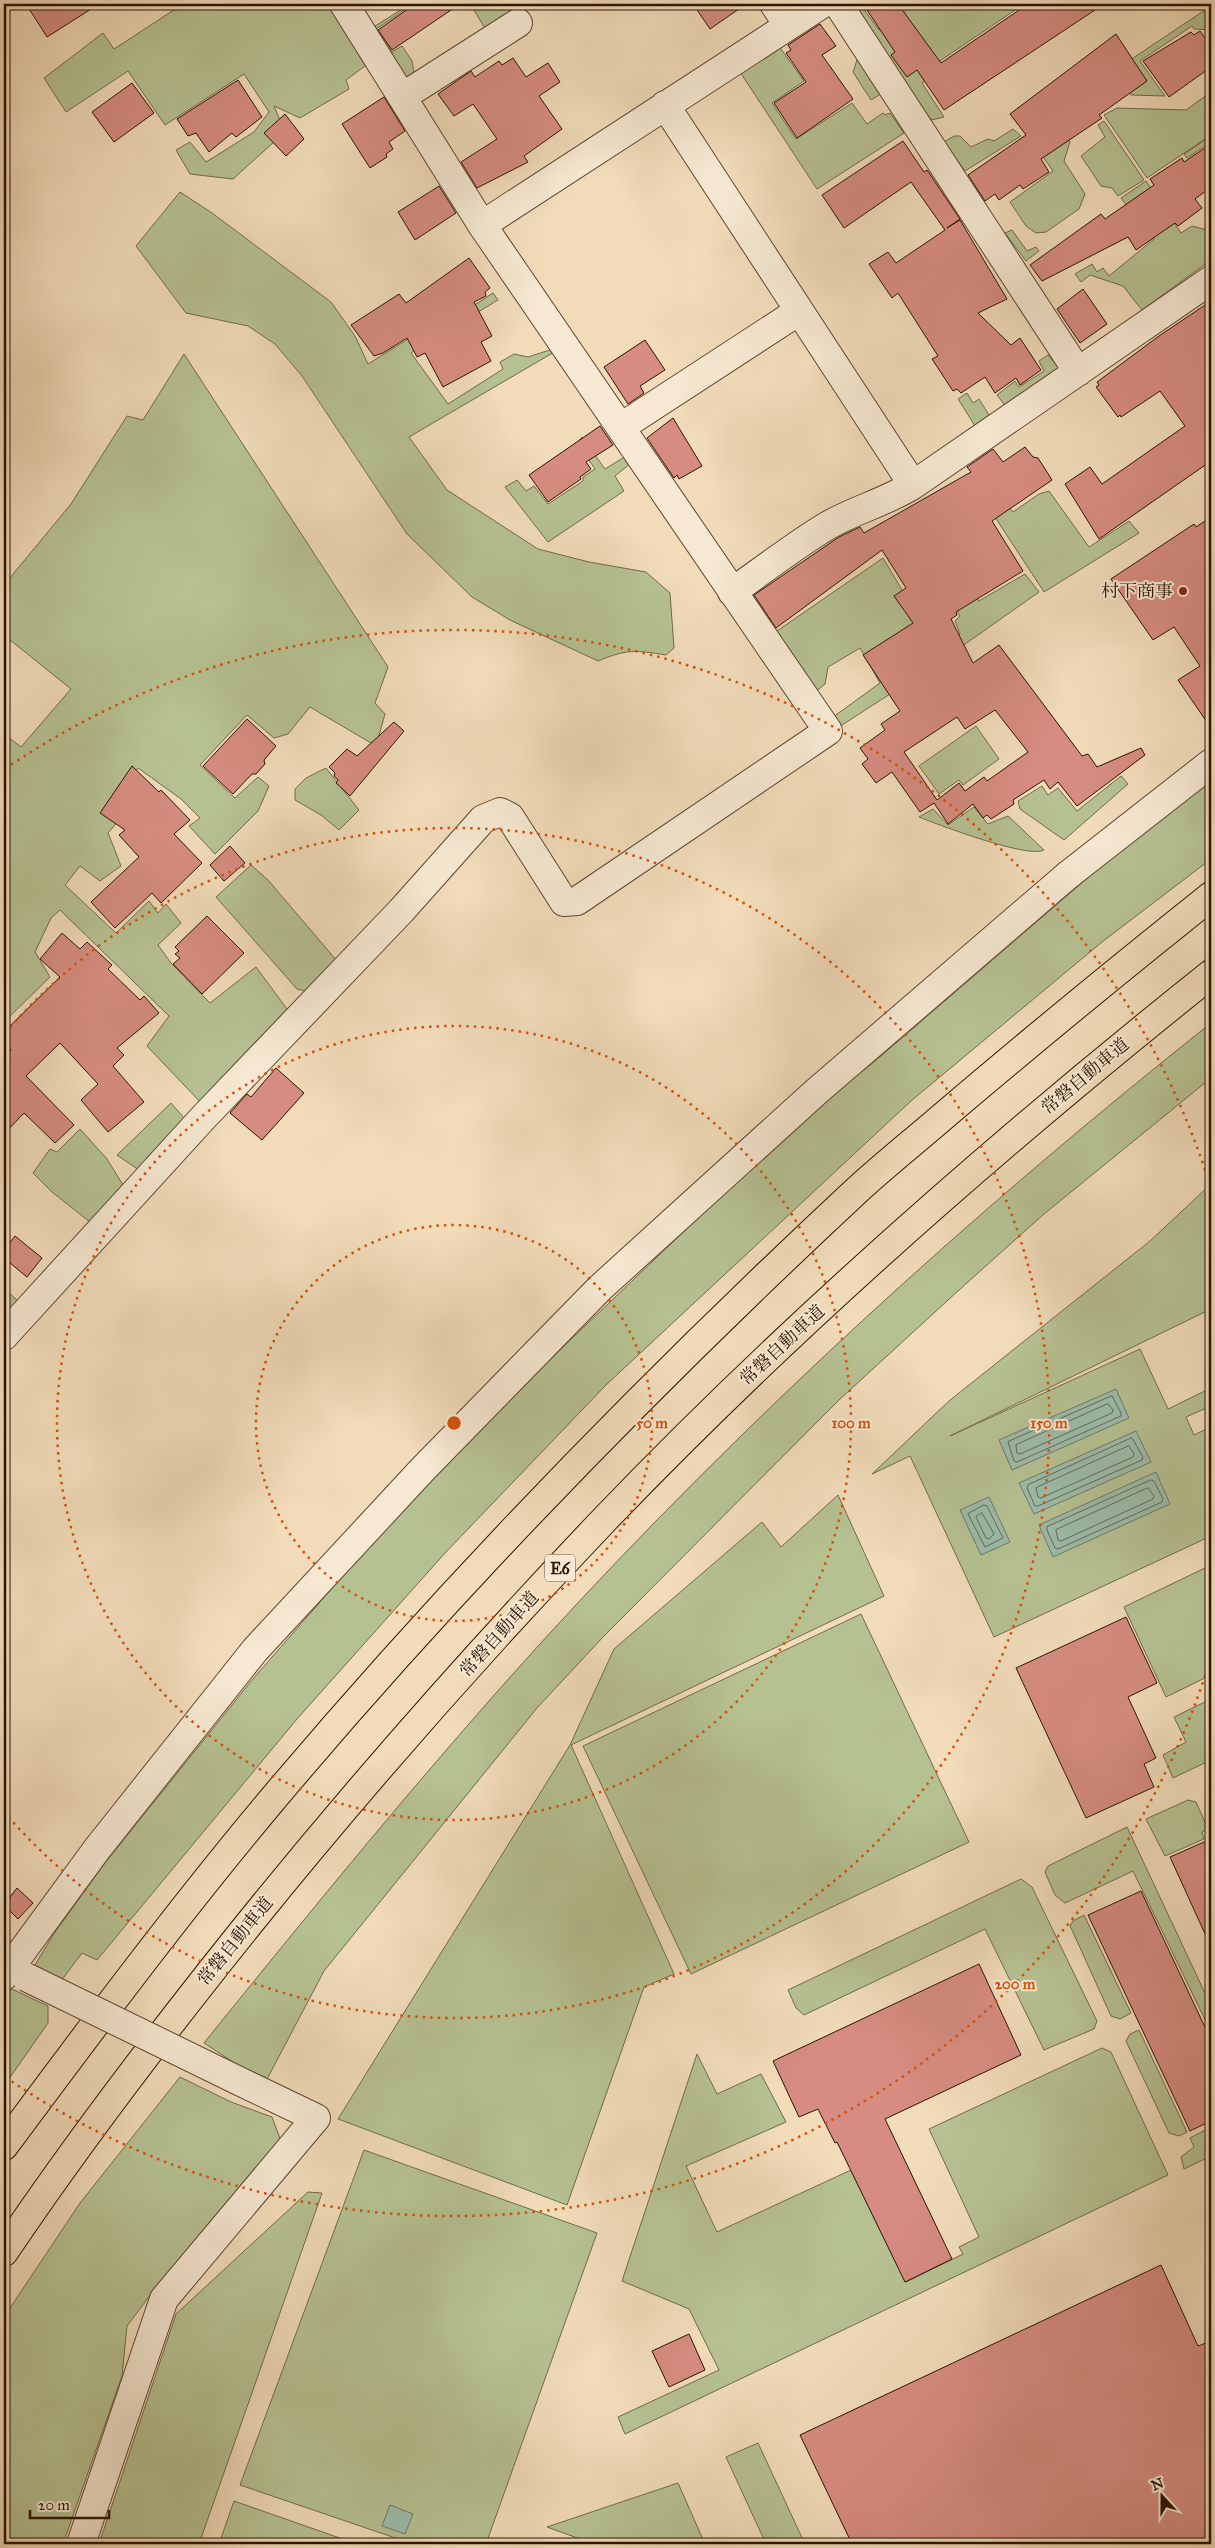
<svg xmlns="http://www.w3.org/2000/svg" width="1215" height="2548" font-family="'IM FELL Great Primer','Noto Serif JP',serif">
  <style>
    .green { fill: #b6c192; stroke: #716a4a }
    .water { fill: #9cbcaa; stroke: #6f7867 }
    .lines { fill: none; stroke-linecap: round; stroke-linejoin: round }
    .shore { stroke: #646856; stroke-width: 1 }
    .building { fill: #d68c81; stroke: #2c1303; fill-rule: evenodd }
    .minor-casing { stroke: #5d4530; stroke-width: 30 }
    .tertiary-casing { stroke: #5d4530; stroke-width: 30 }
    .motorway-casing { stroke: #2c1303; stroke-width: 30 }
    .minor { stroke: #f6e8d2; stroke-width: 28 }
    .tertiary { stroke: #f6e8d2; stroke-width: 28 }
    .motorway { stroke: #f1dbb9; stroke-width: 28 }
    .minor-bridge-casing { stroke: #5d4530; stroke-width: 30; stroke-linecap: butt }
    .minor-bridge { stroke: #f6e8d2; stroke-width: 28 }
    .ring { fill: none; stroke: #d5520b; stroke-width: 2.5; stroke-dasharray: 2.5 5 }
    .poi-dot { fill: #8f2418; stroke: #f6e8d2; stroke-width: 2 }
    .labels { text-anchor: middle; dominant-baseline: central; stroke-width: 4; stroke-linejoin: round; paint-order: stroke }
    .shield { fill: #f6e8d2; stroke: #695341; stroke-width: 1 }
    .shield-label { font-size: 16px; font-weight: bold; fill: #2c1303 }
    .poi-label { font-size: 18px; fill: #2c1303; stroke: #f6e8d2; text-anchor: end }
    .street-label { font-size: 18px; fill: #2c1303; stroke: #f6e8d2 }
    .centre { fill: #d5520b; stroke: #f6e8d2; stroke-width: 2.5 }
    .ring-label { font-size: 15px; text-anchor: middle; font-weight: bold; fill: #d5520b; stroke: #f6e8d2; stroke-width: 4; stroke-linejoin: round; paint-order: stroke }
  </style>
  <rect width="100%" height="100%" fill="#f1dbb9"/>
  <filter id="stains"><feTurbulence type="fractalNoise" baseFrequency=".004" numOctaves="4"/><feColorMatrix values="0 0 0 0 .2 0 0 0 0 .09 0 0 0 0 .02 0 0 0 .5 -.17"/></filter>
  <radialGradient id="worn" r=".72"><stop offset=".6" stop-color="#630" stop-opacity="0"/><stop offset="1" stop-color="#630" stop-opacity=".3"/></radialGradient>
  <path class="green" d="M183,4h151l35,59 -23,17 3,9 -49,29 -26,-12 11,26 -52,47 -43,-5 -14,-24 14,-8 16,20 48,-30 15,-20 -25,-38 -79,51 -37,-54 -62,41 -22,-34 59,-45 11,16z
    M410,4h20l6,11 -12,10 -14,-19 -34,23 16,23 10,-6 10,15 3,17 -4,3 -9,-4 -30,-49z
    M481,4h32l5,7 -32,19 -12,-20z
    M852,4h8l19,26 33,-24 -2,-2 14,3 5,-3h95l-96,65 3,7 -9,7 22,34 -13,3z
    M1208,8l3,5v17l-17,-1 -2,-3 -52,35 25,35 -34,-1 -16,-25z
    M778,45l26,36 -32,22 24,36 56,-36 15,21 16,-11 2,2 5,-2 14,20 -87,56 -79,-120z
    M858,57l24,36 -11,7 -18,-28z
    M1211,92v43l-64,43 -43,-63 13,-7 69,2z
    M1052,115l18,27 -6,19 21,33 -6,15 -33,23 -10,1 -10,-7 -16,-24 43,-31 -27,-38z
    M1104,121l40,59 -26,16 -6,-8 -11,-2 -20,-30 24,-19 -7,-12z
    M1013,129l8,7 -56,35 -21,-29 10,-6h6l11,11 17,-8 6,2z
    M1211,136v6l-24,16 -3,-4z
    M1146,181l35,52 11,-7 19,5v29l-69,50 -19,-24 -33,-11 -9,7 -6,-8 17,-10 5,8 6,-4 6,8 45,-37 -14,-23 -4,2 -15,-20z
    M180,192l32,21 119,89 24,34 13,28 53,-33 7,10 -17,12 37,51 55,-35 -3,-7 14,-8 14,3 28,-9v3l-147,86 38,53 91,59 51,13 57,10 24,21 4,55 -8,7c-31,-5 -39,-6 -68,6l-88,-41 -38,-23 -65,-63 -105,-158 -27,-32 -27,-18 -62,-13 -50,-67z
    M1012,230l15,21 9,-4 3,4 -13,10 -21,-28z
    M493,293l5,7 -58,35 -4,-5z
    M184,354l204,313 -13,36 10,11 -9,32 -66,-39 -22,27 -14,4 -27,-23 -47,50 35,33 23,-21 11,9 -11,25 -43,43 -26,-28 11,-8 -19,-19 -43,-31 -12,18 10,15 -28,32 13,33 -21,15 -20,-15 -15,19 51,48 33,-32 9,12 8,-9 15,19 -23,22 13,18 39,40 46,-36 34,46 -87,92 -56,-59 22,-30 -109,-106 -9,8 -16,34 15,25 -46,45v-288l17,13 50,-58 -67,-54v-50l67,-81 56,-88 16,4z
    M1048,355l13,15 -54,38 -10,-13 18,-14 4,6 25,-16 -5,-10z
    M967,393l6,10 6,-4 13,21 -15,9 -19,-30z
    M582,437l23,32 21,-13 5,7 -16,13 9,15 -76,51 -43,-55 12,-7 9,11 8,-5 14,18 35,-23v-4l12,-8 -18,-26z
    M974,485l22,6 17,21 26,-18 10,-3 40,56 40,-26 10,12 -95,59z
    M883,558l43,72 18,13 16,-9 -5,-13 5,-5 -4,-7 12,-22 11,14 46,-27 14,18 -95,67 -108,70 -7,-9 51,-37 -20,-35 -32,19 -3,17 -11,9 -40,-60z
    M976,726l23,33 -36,26 -4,-5 -20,14 -20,-28z
    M326,768l33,42 -20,20 -18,-15 -26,-15v-11l11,-11z
    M1121,776l7,8 -64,56 -44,-31 -2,-8 24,-15 6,9 10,-7 19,23z
    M1211,781v78l-109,83 -191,159 -305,284 -161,168 -148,166 -200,241 -15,-7 -21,28 -26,-16 18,-30 52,-72 147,-183 150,-172 164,-164 242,-231 66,-51 253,-218z
    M974,807l14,17 20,-8 36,34c-15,9 -105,-25 -125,-33l14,-8 15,16z
    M251,865l17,15 69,81 -28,31 -12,-3 -81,-92z
    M1211,1023v55l-167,136 -85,76 -120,110 -235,236 -67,72 -213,263 -59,112 -61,-40c109,-135 218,-269 335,-398 206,-226 433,-432 672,-622z
    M171,1103l13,15 -45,52 -22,-15z
    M80,1129l27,30 16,26 -13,18 -20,19 -38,-30 -19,-19 17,-24 7,3z
    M1211,1184v125l-261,127 190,-87 28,60 43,-21v18l-25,11 8,18 17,-8v23l-6,3 6,14v69l-217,101 -84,-181 -38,18 77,-73 201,-160z
    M5,1289l15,14 -16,18v-31z
    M838,1495l46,101 -313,149 103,229 -30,13 -77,218 -229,-86 232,-374 44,-96 148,-127 19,25z
    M1209,1566l2,5v104l-45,22 -42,-90z
    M861,1614l108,228 -278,132 -108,-228z
    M1211,1699v61l-38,18 -10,-23 23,-13 -12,-25z
    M1188,1800l8,2 12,27 -6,3 2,7 -39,17 -19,-37z
    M1127,1827l84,179v26l-78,-161 -68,32 -10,-8 -10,-23 3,-6z
    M1021,1879l11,8 65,134 -3,8 -50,21 -59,-121 -181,86 -8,-7 -8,-18z
    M1084,1915l47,98 -11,6 -9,-3 -39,-86 -2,-4 3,-5z
    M12,1989l36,17v17l-44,63v-90z
    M1139,2030l48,102 -8,4 -10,-3 -43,-92 4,-7z
    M1102,2048l9,4 57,123 -543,259 -7,-17 101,-47 -30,-61 -67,-28 75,-227 20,40 44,-20 25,48 -100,44 31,66 134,-62 55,112 57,-28 -4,-7 20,-10 -50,-108z
    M180,2077l51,25 41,15 9,24 -118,137 -36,48 -5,50 -59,168h-59v-227l76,-114z
    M1211,2127v29l-27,13 -3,-12 13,-10 -4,-9z
    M364,2150l233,83 -111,311h-73l-173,-59z
    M308,2192l14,1 -123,351h-100l77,-230z
    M758,2443l46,99 -4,2h-34l-40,-87z
    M678,2483l27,61h-111l-47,-17z
    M234,2501l123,43h-138z"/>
  <path class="water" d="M1116,1389l13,29 -117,52 -13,-30z
    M1136,1431l15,31 -117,52 -15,-31z
    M1156,1472l14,32 -117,53 -14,-32z
    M989,1497l21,45 -29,13 -21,-45z
    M390,2505l23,9 -8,20 -23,-8z"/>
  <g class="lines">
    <path class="shore" d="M1112,1396l9,17v3l-104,46 -3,-1 -6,-19z
      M1108,1404l5,6 -1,3 -92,41 -3,-1 -1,-8z
      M1132,1438l11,19 -1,3 -104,46h-3l-8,-18 1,-3z
      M1129,1446l5,8 -1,3 -92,41 -3,-1 -2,-9z
      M1151,1480l3,1 9,18 -1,3 -104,47 -3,-1 -8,-18v-3z
      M1148,1488l6,8 -1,3 -92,42 -3,-1 -2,-10z
      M984,1505l3,1 16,32 -18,9 -17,-33z
      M982,1513l12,21 -5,5 -3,-1 -10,-21z"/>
  </g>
  <path class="building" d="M26,4h73l-52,33z
    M415,4h45l-68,46 -14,-20z
    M693,4h53l-36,25z
    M863,4h35l43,59 87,-59h76l-160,106 -27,-40 -10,7 -16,-22 4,-3z
    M820,24l16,22 -14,9 31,44 -56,39 -23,-35 32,-21 -20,-29 5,-3 -3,-5z
    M1200,31l11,15v21l-42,30 -26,-36 48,-29 3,3z
    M1116,34l31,47 -48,34 3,3 -61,41 8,13 -26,17 -3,-4 -21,15 -4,-6 -10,7 -17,-26 58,-40 -16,-21z
    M513,58l13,19 22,-14 12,19 -21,14 23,33 -38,27 4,6 -51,26 -16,-26 36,-23 -24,-35 -19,12 -16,-22 33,-23 4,6 24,-16 3,4z
    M238,80l24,37 -26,20 -4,-4 -23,19 -13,-19 -8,3 -11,-17z
    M132,83l22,30 -40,29 -22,-30z
    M384,97l21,34 -16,11 4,7 -7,5 1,3 -17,11 -28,-44z
    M285,114l19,25 -18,17 -22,-23z
    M903,141l21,31 3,-2 33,49 -13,9 13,-8 47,79 -29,14 33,32 9,-7 21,32 -21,15 -4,-7 -21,15 -10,-16 -24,16 -4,-4 -4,2 -21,-32 6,-3 -40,-63 -6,5 -23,-34 19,-12 8,11 49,-33 -34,-48 -67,46 -22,-33z
    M1211,144v43l-16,12 7,9 -24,18 -3,-3 -39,27 -8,-13 -86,44 -12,-16 71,-51 4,5 49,-34 -4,-6 32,-21 2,4z
    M439,186l17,27 -41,27 -17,-28z
    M469,258l21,30 -5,4 1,4 -12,6 18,34 -11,6 10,19 -48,26 -18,-34 -8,4 -10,-19 -24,15 -9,3 -23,-31 48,-31 7,9z
    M1083,289l24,35 -27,19 -23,-34z
    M1211,301v160l-112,78 -34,-55 25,-17 12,17 83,-58 -25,-35 -39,26 -1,-2 -2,2 -22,-30 3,-2 -2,-3 62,-46z
    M645,340l20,30 -25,16 4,7 -16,11 -24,-37z
    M673,418l29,48 -23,13 -2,-4 -3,3 -27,-40z
    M600,426l13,19 -27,17 5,7 -11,8 1,2 -33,23 -19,-27z
    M1025,447l8,10 5,1 14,22 -60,41 31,50 -67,41 1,3 -6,4 22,44 26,-18 83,111 6,-2 9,13 44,-19 4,7 -68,51 -19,-24 -8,7 -6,-9 -31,20 1,4 -23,15 -4,-4 -4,3 -10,-14 -25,20 -14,-21 -14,9 -28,-40 -16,11 -14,-19 6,-5 -8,-11 25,-18 -4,-6 19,-13 -37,-56 50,-32 -19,-27 12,-8 -24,-38 -106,78 -22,-33 85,-58 21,-10 4,6 107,-61 -4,-5 26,-18 10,13zM995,710l33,42 -41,29 -3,-4 -19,14 -6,-8 -22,17 -33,-48 53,-35 8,12z
    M1211,517v211l-33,-48 22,-14 -26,-39 -21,13 -42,-61 83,-55 2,3z
    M247,719l29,27 -12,14 1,4 -9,10h-4l-19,20 -30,-28z
    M394,722l10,9 -54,65 -14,-13 2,-3 -4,-4 1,-3 -6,-6 18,-18 10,7z
    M132,766l27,26 2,-2 29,30 -16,14 28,29 -41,40 -9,-10 -37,35 -24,-26 48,-45 -20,-22 6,-5 -25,-17z
    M230,846l15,17 -21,18 -14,-16z
    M207,916l37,37 -42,41 -29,-30 7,-6 -5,-4 4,-3 -4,-4z
    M62,933l18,16 7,-7 25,23 -4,4 32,31 4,-4 15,17 -42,35 7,7 -11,11 31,36 -36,30 -27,-32 17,-16 -38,-41 -34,33 48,49 -19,18 -31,-30 -20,21v-82l2,3 5,-5 -7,-8v-10l56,-55 -20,-18z
    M276,1068l28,25 -42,47 -32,-27 17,-19 4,3z
    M15,1236l27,22 -15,19 -23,-19v-8z
    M1126,1617l31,66 -29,14 28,61 -12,6 10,23 -68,31 -70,-150z
    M1211,1839v108l-41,-90z
    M17,1888l16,15 -15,16 -14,-14z
    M1141,1891l70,149v81l-21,10 -102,-216z
    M979,1964l42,91 -136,64 67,140 -47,23 -68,-140 -2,1 -17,-34 -19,8 -26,-56z
    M1161,2265l37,81 13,-5v203h-359l-52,-109z
    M689,2334l16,36 -36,17 -17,-36z"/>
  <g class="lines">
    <defs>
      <path id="minor" d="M774,4l14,21
        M838,4l240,368
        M402,97l116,-74
        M665,105l248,380
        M482,225l340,-221
        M621,427l178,-116
        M732,592c31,-22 62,-46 95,-66 27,-16 59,-24 86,-41l298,-205
        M4,1336l198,-217 199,-208 82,-92 17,-7 10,5 54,85 13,-1 251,-170 -346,-506 -138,-221
        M4,1976l93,-127 158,-199 168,-181 177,-181 217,-197 251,-216
        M81,2544l83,-245 152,-181 -77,-37"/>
      <path id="tertiary" d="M1068,875l143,-112"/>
      <path id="motorway" d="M4,2146c87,-117 174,-234 268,-346 181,-215 377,-416 582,-607 30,-28 62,-53 93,-80 87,-74 175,-146 264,-217
        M4,2252c76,-113 159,-221 244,-327 113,-140 233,-276 357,-406 188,-196 394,-376 606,-545"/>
    </defs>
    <use href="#minor" class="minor-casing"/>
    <use href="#tertiary" class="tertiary-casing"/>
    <use href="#motorway" class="motorway-casing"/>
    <use href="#minor" class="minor"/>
    <use href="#tertiary" class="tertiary"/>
    <use href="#motorway" class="motorway"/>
    <defs>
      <path id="minor-bridge" d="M26,1977l213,104"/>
    </defs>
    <use href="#minor-bridge" class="minor-bridge-casing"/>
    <use href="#minor-bridge" class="minor-bridge"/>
  </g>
  <g class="ring">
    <circle cx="454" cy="1423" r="198"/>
    <circle cx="454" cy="1423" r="397"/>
    <path d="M5 1033A595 595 0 1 1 5 1813"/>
    <path d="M1210 1661A793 793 0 0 1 5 2077M5 769A793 793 0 0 1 1210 1185"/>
  </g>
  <circle class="poi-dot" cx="1183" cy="591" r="5"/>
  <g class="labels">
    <rect class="shield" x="545" y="1554.5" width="30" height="27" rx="4"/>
    <g class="shield-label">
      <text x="560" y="1568">E6</text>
    </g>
    <g class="poi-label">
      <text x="1173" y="591">村下商事</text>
    </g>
    <g class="street-label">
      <text transform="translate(1085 1076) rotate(-40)">常磐自動車道</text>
      <text transform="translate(782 1345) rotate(-43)">常磐自動車道</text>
      <text transform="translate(499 1634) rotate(-48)">常磐自動車道</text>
      <text transform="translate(235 1941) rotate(-51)">常磐自動車道</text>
    </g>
  </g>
  <circle cx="454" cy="1423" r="8" class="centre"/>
  <g class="ring-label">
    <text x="652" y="1428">50 m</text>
    <text x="851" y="1428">100 m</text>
    <text x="1049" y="1428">150 m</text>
    <text x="1015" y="1989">200 m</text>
  </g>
  <rect width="1215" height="2548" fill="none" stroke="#f1dbb9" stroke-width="20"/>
  <rect x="5" y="5" width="1205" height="2538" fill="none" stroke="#2c1303" stroke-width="2.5"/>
  <rect x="10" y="10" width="1195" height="2528" fill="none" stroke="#2c1303"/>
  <g transform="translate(1162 2496) rotate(339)" stroke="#f6e8d2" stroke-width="4" paint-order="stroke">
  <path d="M0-4L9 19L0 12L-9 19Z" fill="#2c1303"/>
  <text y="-8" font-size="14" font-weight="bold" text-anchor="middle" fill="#2c1303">N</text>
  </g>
  <path d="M30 2510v8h79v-8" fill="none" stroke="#2c1303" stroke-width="2.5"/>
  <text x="38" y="2510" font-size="15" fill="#2c1303" stroke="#f6e8d2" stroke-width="4" paint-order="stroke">20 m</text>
  <rect width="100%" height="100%" filter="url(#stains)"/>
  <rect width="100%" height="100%" fill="url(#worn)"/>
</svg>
